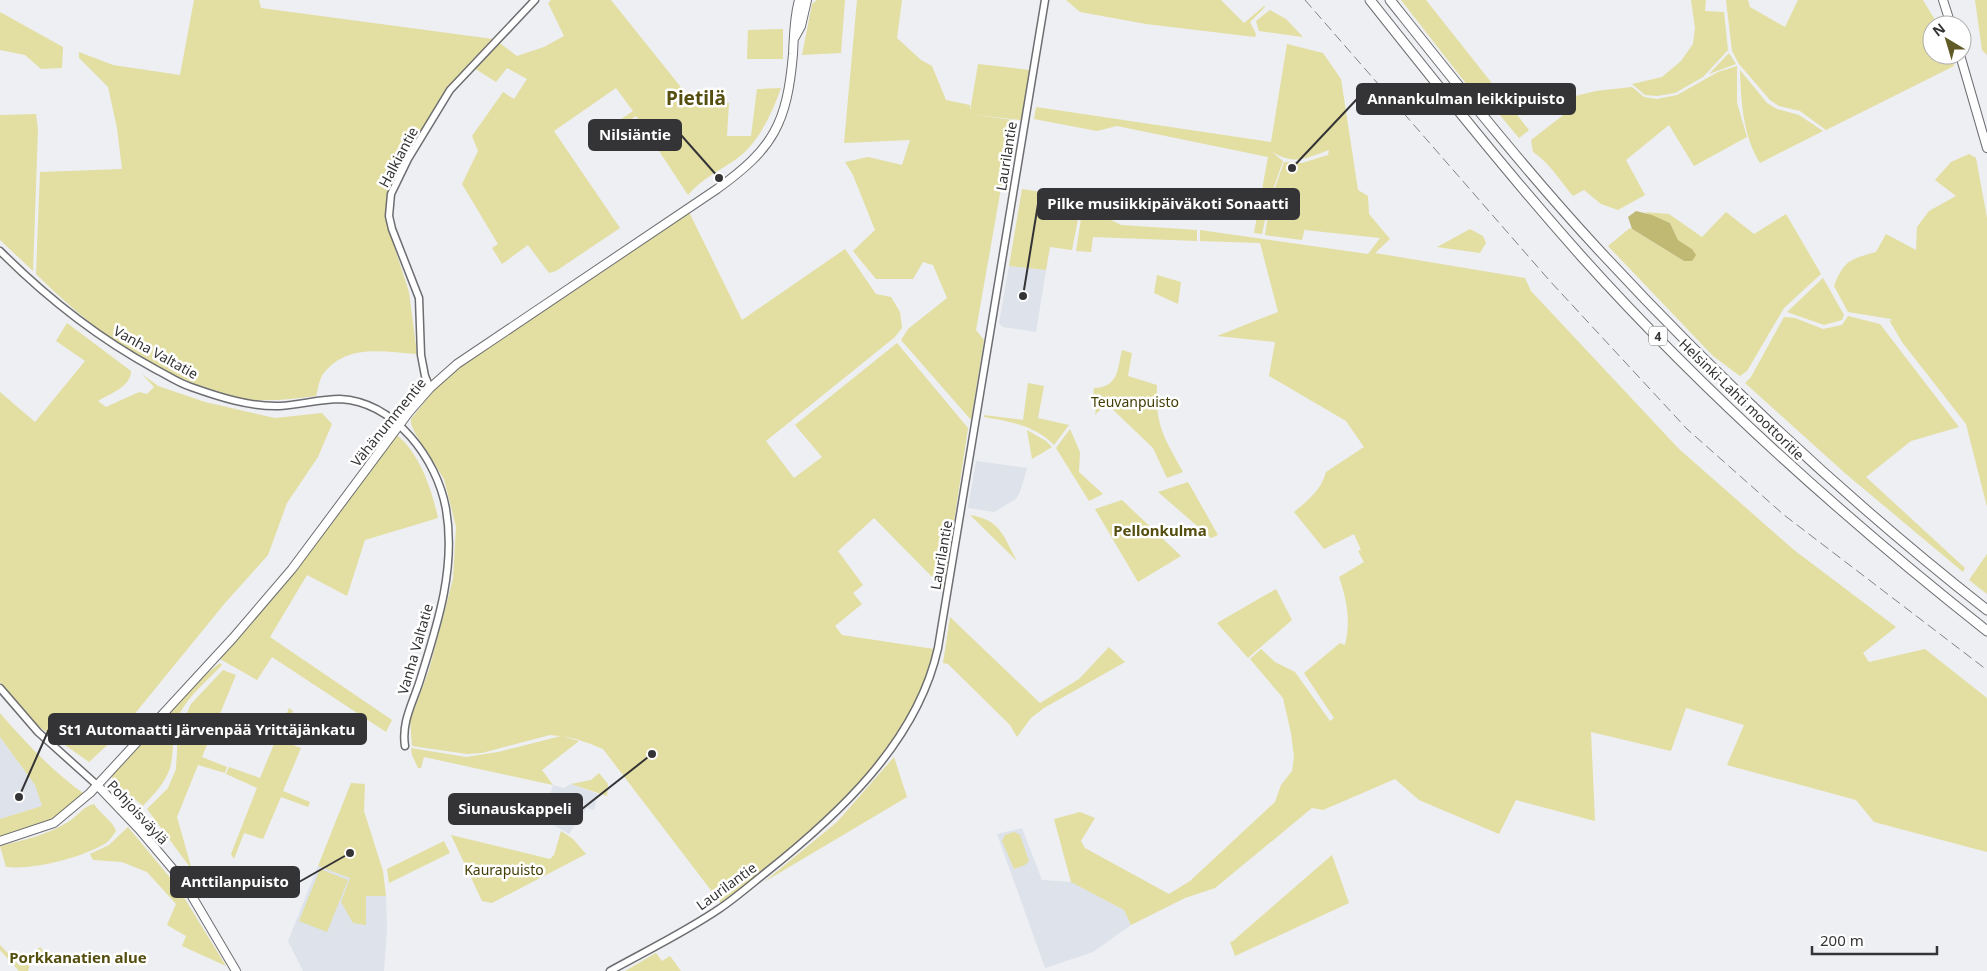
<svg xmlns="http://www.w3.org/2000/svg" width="1987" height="971" font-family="'Noto Sans',sans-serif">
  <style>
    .built { fill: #dde2eb }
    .green { fill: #e3dea1 }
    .water { fill: #c0b974 }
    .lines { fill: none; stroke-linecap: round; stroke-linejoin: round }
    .minor-casing { stroke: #6d6e71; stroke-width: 9 }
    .major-casing { stroke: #6d6e71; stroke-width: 10 }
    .highway-casing { stroke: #6d6e71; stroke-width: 11 }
    .minor { stroke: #fff; stroke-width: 6 }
    .major { stroke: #fff; stroke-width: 8 }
    .highway { stroke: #fff; stroke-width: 9 }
    .rail { stroke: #828385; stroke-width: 1; stroke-dasharray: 10 5; stroke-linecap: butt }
    .labels { text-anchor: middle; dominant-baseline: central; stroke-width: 5; stroke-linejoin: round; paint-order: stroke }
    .shield { fill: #fff; stroke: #717172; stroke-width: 1 }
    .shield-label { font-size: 12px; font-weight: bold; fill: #343436 }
    .street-label { font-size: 14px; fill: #343436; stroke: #fff }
    .park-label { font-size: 14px; fill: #433e05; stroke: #fff }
    .neighbourhood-label { font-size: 15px; font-weight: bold; fill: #544e0f; stroke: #fff }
    .district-label { font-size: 19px; font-weight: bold; fill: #544e0f; stroke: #fff }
    .leader { fill: none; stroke: #343436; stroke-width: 2 }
    .callout-dot { fill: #343436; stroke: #fff; stroke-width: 2 }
    .callout { fill: #343436; stroke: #343436; stroke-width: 2 }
    .callout-label { font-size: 15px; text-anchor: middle; font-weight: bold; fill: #fff }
  </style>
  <rect width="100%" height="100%" fill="#edeff2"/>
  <path class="built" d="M1009,266l37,4 -10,62 -33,-5 -4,-4z
    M976,461l51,7 -7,24 -4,7 -22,13 -26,-4z
    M0,737l35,48 7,21 -42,13z
    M571,784l27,10 -4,16 -7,-2 -18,26 -26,-15 10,-34 11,3z
    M1022,828l20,52 29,2 53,28 7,15 -38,27 -48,16 -48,-134z
    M318,866l32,12 16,18h20l1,34 -3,41h-81l-15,-30z"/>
  <path class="green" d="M194,0h65l2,8 232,31 -42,46 -46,73 -16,35 -3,28 23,71 8,62c-34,-2 -70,-11 -94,20 -4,6 -5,15 -7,22 -24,3 -48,6 -73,3 -11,-1 -22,-7 -33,-10 -69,-22 -123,-65 -174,-115l4,-102 82,-3 -5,-41 -9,-41 -29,-29v-6l34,13 67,10z
    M551,0h60l81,101 37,2 -2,33h24l6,-47 24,-1c-10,27 -22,55 -46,72 -18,12 -32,18 -47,35l-52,-79 -28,18 -3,-4 28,-19 -17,-23 -62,43 66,97 -64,43 -7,2 -21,-28 -26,19 -10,-16 6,-4 -36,-60 16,-33 -6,-15 31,-44 11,7 13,-20 -20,-11 -11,14 -22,-14 23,-27 20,15 27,-9 20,-11 -16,-33z
    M817,0h28l-4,53 -39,2 10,-51z
    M857,0h45l-5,38 24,22 11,6 14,34 24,5v6l8,-47 52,6 -9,50 -52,-6 44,6 -37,210 8,10 -13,80 -70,-80 7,-11 39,-31 -14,-33 -10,-3 -10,17h-37l-23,-28 22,-21 -22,-55 -8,-13 23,-5 34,8 8,-25 -66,3z
    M1066,0h155l23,23 20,-17 1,1 -15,15 6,12 -1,3 -109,-13 -66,-12z
    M1401,0h25l103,130 -10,8 -20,-24 -10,-1z
    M1691,0h15l-1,11 19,1 4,38 -25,27 -28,16 -18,3 -12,-1 -13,-11 30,-7 19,-16 12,-17 2,-16z
    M1726,0h22l2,7 35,20 13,-27h125l15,25h-6v30h21l1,11 -128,64 -26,-19 -21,-5 -9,-6 -31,-36 -7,-13z
    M1975,0h12v55l-5,-5z
    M1270,10l16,9 17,18 -44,-6 -3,-10z
    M0,12l63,35 -1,21 -21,1 -16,-14 -25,-5z
    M783,29v30h-36l1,-29z
    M1287,44l36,9 18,26 17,111 10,6 1,18 21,25 -15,14 150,25 6,13 148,158 115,101 102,77 -33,26 6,9 56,-13 62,49v154l-113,-30 -18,-22 -129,-35 17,-40 -58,-17 -15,43 -80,-19 4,89 -79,-21 -17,34 -80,-34 -24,-21 -72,31 -11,-2 -97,80 -30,10 -54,27 -7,-15 -53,-28 -17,-63 26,-7 15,6 -14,23 4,7 84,46 21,-13 85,-79 6,-17 11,-14 2,-14 -3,-24 -8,-35 -33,-39 11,-10 14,13 20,10 35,49 4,-3 -30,-45 36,-30 5,2c6,-24 2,-45 -6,-68l25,-15 -6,-11 3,-1 -7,-16 -30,15 -30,-37c14,-12 27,-21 32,-40l38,-25 -18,-26 -77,-45 6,-34 -58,-6 61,-24 -18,-69 -60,-2v-11l168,24 12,-16 -75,-8v-2l-3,12 -37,-5 5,-33 14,-40 18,1 26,-8 1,-5c-25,9 -34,15 -57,2l11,9 -14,40 -7,33 -8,-1 14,-76 -151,-31 -20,5 -63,-12 2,-12 235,35z
    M1729,53l7,11 -27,10z
    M1737,66v37l10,34 -53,29 -25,-41 -43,35 19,35 -27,15 -17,-6 -17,-14 -11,6c-13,-15 -23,-33 -40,-44l-2,-12 35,-27 -7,-13 37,-9 36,-4 12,10 13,2 20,-4 41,-23z
    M1740,70l27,33 10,6 22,6 24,16 -63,32c-17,-27 -19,-62 -20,-93z
    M36,114l2,15 -5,142 -33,-31v-125z
    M1969,154l7,4 11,60v289l-21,-83 -64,-82 -13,-22 3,1 -1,-2 -43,-7 -14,-26c10,-26 17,-27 42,-34l10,-18 30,16 1,-23 12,-16 27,-15 -21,-16 16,-18z
    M1022,189l46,7 13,8 -9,46 -22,-3 -4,23 -37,-4z
    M1083,206l38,19 76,5v11l-104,-4 -2,15 -15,-1z
    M689,212l53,108 103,-71 31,45 15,3 9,15 2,16 -7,9 -129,104 28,37 28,-21 -27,-32 102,-82 71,85 -24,161 -70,-71 -36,33 25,34 -10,8 9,11 -27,22 7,9 92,14 4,-1 -16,46 -22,40 -55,70 -122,102 -120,-157c-21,-9 -31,-12 -53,-14l-68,18 -15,1 -55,-8 -2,-26 19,-50 24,-91 3,-52 -12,-48 -29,-46 -4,-9v-5l24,-30 25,-24z
    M1644,212l25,2 33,23 24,-25 28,22 32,-20 35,60 -37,34 -37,63 -7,5 -27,-20 -105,-110 22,-18 54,33 8,-12 -14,-9 -8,-17z
    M1470,229l13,7 3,7 -6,10 -43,-6z
    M1157,275l24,7 -3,22 -24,-11z
    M1823,278l21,37 -2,5 -18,5 -37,-13z
    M1848,316l32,8 79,103 -48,14 -45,36 99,91 -2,4 -117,-98 -101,-91 6,-6 33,-60 11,1 28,11 19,-4z
    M67,323l64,48c0,16 -22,23 -33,30l8,6 33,-15 8,2 7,-7 -12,-13 16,12 47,16 70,16 47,-5 10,11 -14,33 -31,46 -19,52 -43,48 -110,135 -26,24 -54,-38 -35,-42v-290l35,30 50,-61 -29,-20z
    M1122,350l10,3 -4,23 29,9c-2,41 7,52 26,87l-16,6 -14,-30 -47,-45 -11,12c3,-12 -3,-18 -1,-27 25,-1 23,-18 28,-38z
    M1028,383l16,3 -6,32 31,7 -15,20c-18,-19 -45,-24 -70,-28v-2l39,5z
    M1070,429l10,23 -1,20 24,22 -14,7 -33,-53z
    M1027,430l19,11 6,6 -20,12z
    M397,435c23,19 35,55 41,83l-73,22 -18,56 -40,-21 -37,62 122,83 -6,12 -114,-75 -15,23 -37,-21 86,-103z
    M1188,482l30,53 -7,3 -53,-46z
    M1122,500l59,56 -43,26 -43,-73z
    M970,515c31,5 33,21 47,46z
    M1987,554v40l-18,-14z
    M1276,589l16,31 -44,38 -31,-35z
    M950,617l90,86 39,-24 30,-32 16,15 -81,46 -13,10 -14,19 -7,-12 -62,-61 -5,-1z
    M220,663l2,2c-14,15 -34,31 -43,50 -8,17 -4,35 -9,53 -5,15 -16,26 -27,38l-31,-26v-4c30,-39 69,-83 108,-113z
    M223,670l13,5 -34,82 25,10 -2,6 -27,-8 -21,52 15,53 -45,-61 21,-21 8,-19 2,-37 13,-28z
    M289,708l4,3 -11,30 19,7 -18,43 27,11 -2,5 -27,-10 -18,42 -19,-6 -10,26 -3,-5 26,-66 -31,-14 3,-7 31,11z
    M0,713c25,29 51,57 83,80 -29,31 -44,34 -83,45v-19l42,-13 -7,-21 -35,-48z
    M561,736l18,5 -37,29 11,15 -129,-28 -3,11h-3l-6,-13 -1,-7 55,9 32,-5z
    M894,757l13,40 -143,85 73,-60z
    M599,773l9,11 -1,12 -36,-12 20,-4z
    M351,783l14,1 -1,27 19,60 3,25h-20v29l-13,-2 -12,-21 9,-24 -32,-12z
    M94,804c6,10 19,17 22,27 -3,4 -6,9 -10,12 -25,15 -72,27 -100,24l-6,-21c24,-6 47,-11 68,-24 9,-5 15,-16 26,-18z
    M128,827l49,59 49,80 -44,-20 4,-10 -19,-11 9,-21 -29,-32 -25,-10 -29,-2 -3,-6 19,-9z
    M561,831l12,8 13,15 -94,49 -10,-2 -31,-66 99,24 4,-4z
    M1014,832l6,3 9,26 -4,4 -11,4 -12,-28 3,-6z
    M444,841l6,12 -61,30 -2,-14z
    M1332,855l17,48 -114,53 -5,-14 3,-1z
    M320,869l28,11 -21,52 -28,-11z
    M0,945l20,21 20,-19 9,10 -17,2 -4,12h-9l-19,-21z
    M656,953l6,8 8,-5 11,15h-56z"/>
  <path class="water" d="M1636,211l16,4 18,8 8,17 14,9 4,6 -4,6h-8l-52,-32 -4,-12z"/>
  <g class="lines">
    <defs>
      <path id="minor" d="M0,251c46,46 98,87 155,118 12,6 23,14 36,18 28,10 59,20 89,19 20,-1 39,-7 60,-7 55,3 97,60 106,110 10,58 -8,114 -25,168 -7,24 -20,44 -16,69
        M430,388l-5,-12 -4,-21 -2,-57 -27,-69 -3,-13 2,-22 17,-35 42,-69 85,-90
        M0,688l38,44 59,53
        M610,971c36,-20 75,-39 109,-62 15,-10 30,-23 45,-35 73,-58 153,-131 174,-226l107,-648"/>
      <path id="major" d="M1943,0l8,25
        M795,37l6,-11 6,-26
        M1960,55l27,93
        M97,785l42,44 44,52 53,90
        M0,841l54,-18 36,-30 143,-155 59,-69 117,-157 21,-24 27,-24 260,-175c57,-41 70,-66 76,-135 1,-19 1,-36 6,-54"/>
      <path id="highway" d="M1370,0c69,87 138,174 212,257 123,137 261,260 405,374
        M1390,0c67,84 134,169 207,248 120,130 250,252 390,362"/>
    </defs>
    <use href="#minor" class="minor-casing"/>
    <use href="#major" class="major-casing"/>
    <use href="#highway" class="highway-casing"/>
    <use href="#minor" class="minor"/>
    <use href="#major" class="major"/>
    <use href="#highway" class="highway"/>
    <path class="rail" d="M1305,0l244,280 138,149 97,86 203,155"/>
  </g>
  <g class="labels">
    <rect class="shield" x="1649" y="326.5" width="18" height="19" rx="4"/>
    <g class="shield-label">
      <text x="1658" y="336">4</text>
    </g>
    <g class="street-label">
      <text transform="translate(1006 156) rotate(-81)">Laurilantie</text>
      <text transform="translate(398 157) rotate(-62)">Halkiantie</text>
      <text transform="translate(156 352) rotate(29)">Vanha Valtatie</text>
      <text transform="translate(1742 399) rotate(44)">Helsinki-Lahti moottoritie</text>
      <text transform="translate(388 422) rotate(-51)">Vähänummentie</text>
      <text transform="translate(941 555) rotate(-80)">Laurilantie</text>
      <text transform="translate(415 649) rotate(-74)">Vanha Valtatie</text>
      <text transform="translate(138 812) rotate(47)">Pohjoisväylä</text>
      <text transform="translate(726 886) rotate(-36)">Laurilantie</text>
    </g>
    <g class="park-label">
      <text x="1135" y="401">Teuvanpuisto</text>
      <text x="504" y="869">Kaurapuisto</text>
    </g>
    <g class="neighbourhood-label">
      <text x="1160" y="530">Pellonkulma</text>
      <text x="78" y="957">Porkkanatien alue</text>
    </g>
    <g class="district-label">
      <text x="696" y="98">Pietilä</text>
    </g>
  </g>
  <path class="leader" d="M1292 168L1357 99M719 178L681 135M1023 296L1038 204M19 797L49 729M652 754L582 809M350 853L299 882"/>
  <g class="callout-dot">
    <circle cx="1292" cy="168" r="5"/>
    <circle cx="719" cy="178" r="5"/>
    <circle cx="1023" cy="296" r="5"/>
    <circle cx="19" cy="797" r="5"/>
    <circle cx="652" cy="754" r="5"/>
    <circle cx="350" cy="853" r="5"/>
  </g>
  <g class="callout">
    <rect x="1357" y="84" width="218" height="30" rx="5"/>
    <rect x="589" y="120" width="92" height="30" rx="5"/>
    <rect x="1038" y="189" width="261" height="30" rx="5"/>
    <rect x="49" y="714" width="317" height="30" rx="5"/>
    <rect x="449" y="794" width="133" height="30" rx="5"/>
    <rect x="171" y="867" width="128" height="30" rx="5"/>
  </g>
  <g class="callout-label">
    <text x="1466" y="104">Annankulman leikkipuisto</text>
    <text x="635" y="140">Nilsiäntie</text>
    <text x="1168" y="209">Pilke musiikkipäiväkoti Sonaatti</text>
    <text x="207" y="735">St1 Automaatti Järvenpää Yrittäjänkatu</text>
    <text x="515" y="814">Siunauskappeli</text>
    <text x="235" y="887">Anttilanpuisto</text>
  </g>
  <g transform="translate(1947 40) rotate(322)"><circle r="24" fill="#ffffff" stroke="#aeaeaf"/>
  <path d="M0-4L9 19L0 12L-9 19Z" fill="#605a27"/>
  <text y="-8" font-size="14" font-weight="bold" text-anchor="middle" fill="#343436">N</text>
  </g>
  <path d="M1812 946v8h125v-8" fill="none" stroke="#343436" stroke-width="2.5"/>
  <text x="1820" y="946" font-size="15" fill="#343436" stroke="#ffffff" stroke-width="4" paint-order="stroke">200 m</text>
</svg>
